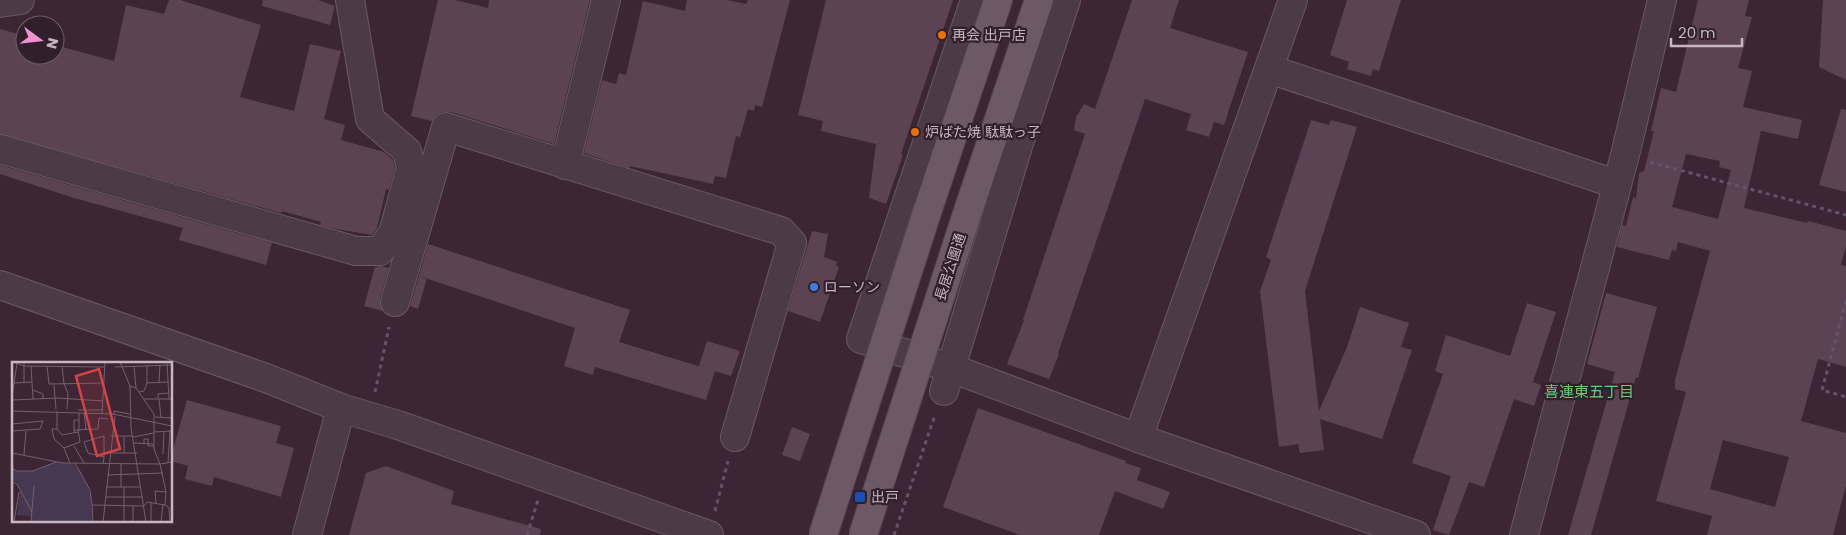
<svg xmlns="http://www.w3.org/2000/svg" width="1846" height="535" font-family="Poppins,'Noto Sans JP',sans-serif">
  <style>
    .building { fill: #5b4354; fill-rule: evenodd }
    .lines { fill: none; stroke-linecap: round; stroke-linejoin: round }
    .minor-casing { stroke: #6a5864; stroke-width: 30 }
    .major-casing { stroke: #55434f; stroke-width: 30 }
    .path { stroke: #645466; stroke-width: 3; stroke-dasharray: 4 4; stroke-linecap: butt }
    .minor { stroke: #4c3a46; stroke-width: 28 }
    .major { stroke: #6c5866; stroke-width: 28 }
    .major-bridge-casing { stroke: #55434f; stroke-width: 30; stroke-linecap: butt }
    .major-bridge { stroke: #6c5866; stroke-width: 28 }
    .food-dot { fill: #e8710a; stroke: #311f2b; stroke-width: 2 }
    .shop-dot { fill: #3f7fe0; stroke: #311f2b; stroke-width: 2 }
    .transit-dot { fill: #1a4fb4; stroke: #311f2b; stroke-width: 2 }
    .labels { text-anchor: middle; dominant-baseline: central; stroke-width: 4.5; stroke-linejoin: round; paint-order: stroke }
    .poi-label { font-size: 14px; fill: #c7b6c1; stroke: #311f2b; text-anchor: start }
    .street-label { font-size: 14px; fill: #c7b6c1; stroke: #311f2b }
    .neighbourhood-label { font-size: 15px; fill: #6dcb7c; stroke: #311f2b }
    .inset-road { fill: none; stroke: #74606d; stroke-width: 1 }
    .view { fill: #d34447; fill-opacity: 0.15; stroke: #d34447; stroke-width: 2.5 }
    .inset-edge { fill: none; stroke: #c7b6c1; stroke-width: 2.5 }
  </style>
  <rect width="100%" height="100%" fill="#3c2635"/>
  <path class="building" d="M169,0h11l81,25 -21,72 54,14 16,-67 31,7 -17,68 21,6 -4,15 43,12 9,8 2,8 -6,22 -3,-1 -9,39 -5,7 -35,-6 -17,-4 1,-3 -39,-11 -1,2 -281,-79v-105l25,7v19h30v-10l59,16 12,-56 38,9z
    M263,0h55l17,6 -5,19 -68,-19z
    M438,0h17l33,8 1,-8h101l-36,144 -103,-32h-9l-6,3 -4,6 -21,-5z
    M687,0h40l19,4 2,-4h42l-28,107 -7,-2 -1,6 -6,-2 -8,28 -4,-1 -10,42 -11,-2 -2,8 -83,-18 -1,2 -45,-15 18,-73 14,4 3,-11 7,2 17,-74 42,10z
    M826,0h127l-52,154 2,1 -17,49 -17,-6 7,-54 -55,-13 2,-10 -25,-6z
    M1132,0h47l-9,28 78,24 -24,73 -10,-3 -5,15 -23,-7 5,-16 -46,-15 -87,254 1,1 -10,25 -42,-15 17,-44h-1l62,-186 -11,-4 2,-13 8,-13 11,5z
    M1347,0h54l-22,71 -6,-2 -2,7 -24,-7 2,-7 -19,-7z
    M1698,0h51l-4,16 7,1 -14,51 14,3 -9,36 59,13 -4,19 -37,-8 -17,77 63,15 1,-2 38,10v15l-5,19 5,1v101l-28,-8 -17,62 45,12v52l-13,50h-126l5,-19 -56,-15 30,-109 -11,-3v-9l35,-129 -32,-9 -2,9 -4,-1 -3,10 -52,-13 5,-22 4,1 7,-29 3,1 3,-25 5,-2 10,-40h-3l10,-43 15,4zM1686,154l34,7 -1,6 12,3 -13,49 -46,-12zM1723,440l66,17 -14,50 -65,-18z
    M1823,0h23v80l-27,-13z
    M1841,109l5,1v82l-27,-7z
    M1311,120l18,5 2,-5 26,7 -52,164 14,120 28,-64 13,-40 49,16 -8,24 11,3 -30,89 -62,-20 4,31 -24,3 -2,-9 -19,3 -19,-156 11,-31 -5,-3z
    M0,165l272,78 -6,22 -87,-25 4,-12 -109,-30 -74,-24z
    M812,231l16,3 -4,23 13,5 -1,4 3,1 -19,55 -32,-11z
    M428,244l202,66 -11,32 96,29 -9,29 -111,-33 -2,8 -29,-9 11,-38 -156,-52z
    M381,266l8,2 -9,30v7l3,6 -19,-5 11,-39z
    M419,276l8,2 -9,31 -8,-3z
    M1606,293l51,14 -19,71 -2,-1 -45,158h-23l47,-163 -28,-8z
    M1527,303l29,9 -23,70 8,3 -7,21 -20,-7 -30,88 -15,-5 -20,53 -16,-5 18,-54 -39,-13 31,-89 -8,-3 11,-36 64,21z
    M707,341l33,10 -9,25 -32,-10z
    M187,400l94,26 -5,17 18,5 -13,49 -67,-20 -2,9 -27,-7 3,-13 -17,-5v-4z
    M978,408l148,53 -1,2 16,5 -4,12 33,12 -7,17 -48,-18 -16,44h-79l-77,-28z
    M792,427l18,7 -10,27 -18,-6z
    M386,466l68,25 -3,13 90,25 -1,6h-191l17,-62z"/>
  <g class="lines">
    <defs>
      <path id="minor" d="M975,0l-114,339 90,29 187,70 278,97
        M0,3l20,-3
        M1269,69l347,115
        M0,149l356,102h24l13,-18 18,-65 -4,-17 -37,-32 -20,-119
        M565,165l41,-165
        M0,285l266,93 75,30 57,17 311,110
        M395,302l51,-175 335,104 11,12 -57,194
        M944,391l75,-248 47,-143
        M1138,438l155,-438
        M307,535l34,-127
        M1524,535l101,-380 37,-155"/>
      <path id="major" d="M928,209l70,-209
        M965,220l74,-220"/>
    </defs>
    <use href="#minor" class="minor-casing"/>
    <use href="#major" class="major-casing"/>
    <path class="path" d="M1650,162l196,53
      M1846,301l-24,89 24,7
      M375,392l14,-65
      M715,511l13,-50
      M527,535l11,-35
      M894,535l41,-120"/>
    <use href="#minor" class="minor"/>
    <use href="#major" class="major"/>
    <defs>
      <path id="major-bridge" d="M823,535l105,-326
        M863,535l102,-315"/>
    </defs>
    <use href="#major-bridge" class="major-bridge-casing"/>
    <use href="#major-bridge" class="major-bridge"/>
  </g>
  <g class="food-dot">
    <circle cx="942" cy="35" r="5"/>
    <circle cx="915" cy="132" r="5"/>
  </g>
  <circle class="shop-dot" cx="814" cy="287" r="5"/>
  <rect class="transit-dot" x="854" y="491" width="12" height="12" rx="2.5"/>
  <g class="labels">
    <g class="poi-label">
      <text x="952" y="35">再会 出戸店</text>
      <text x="925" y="132">炉ばた焼 駄駄っ子</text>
      <text x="824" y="287">ローソン</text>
      <text x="871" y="497">出戸</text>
    </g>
    <g class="street-label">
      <text transform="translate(950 267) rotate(-72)">長居公園通</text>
    </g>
    <g class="neighbourhood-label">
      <text x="1589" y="391">喜連東五丁目</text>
    </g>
  </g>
  <g transform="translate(12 362)">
    <rect width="160" height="160" fill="#3c2635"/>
    <path d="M44,100l18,2 6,6 11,25 1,27h-61l1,-6 -15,-1 3,-24 -3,-9 -5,-1v-14l4,4h17z" fill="#463851"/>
    <path class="inset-road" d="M1,0l11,4 80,1M12,0v20M108,0l10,24 1,42 15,94M155,0l2,37M19,4l2,33M35,4l2,18 55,-1M50,4l2,18 4,9 -1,16M122,4l2,22M103,5l57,-2M147,20l1,-17M2,21l18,-1M135,21l21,-1M42,23l2,24M21,28l10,4v5M127,30l5,-1 3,-8v-18M0,35l5,-34M146,36v-4l11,-1M132,37h28M147,37l2,19M0,38l46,-2 45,3M66,48h25M0,49l101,3 59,12M45,49v18l5,6 16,-3M72,51l2,16M90,52l3,-52M102,53v-4l16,3M143,55l17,1M0,62l31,-3 -3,8 -28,2M45,67h-5l2,10 10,9 16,-6 -2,-12M62,68l24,-1 1,-11 9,1M67,69v-18M62,70v-12h5M142,70l17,-1M99,74h21M112,74v17M121,75l21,-4M122,81l19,1M132,82v-5h4v7h6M62,84l10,17M52,86l6,15M0,91l51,10 97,1 -6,-15v-35l-18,-26 -6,-2M98,91h27M151,92l1,-22M12,93l2,-24M63,101l15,27 2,15M156,101l2,-32M91,102l1,-6v-22l-20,6 4,11 16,4M109,102v23M0,105l4,4h17l23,-9M95,113l56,-2M0,120l5,2 15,28M94,125h35M94,135h37M144,141l-1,-12 11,1M153,143l4,3 1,14M2,160l5,-30M19,160l3,-36M81,160l-1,-17 52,1 3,-4 18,3 1,-13 -6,-28 12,-2M91,160l12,-106M112,160v-35M121,160v-16M139,160v-19M149,160l2,-18"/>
    <path class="view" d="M87,7l21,80 -23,7 -21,-80z"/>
    <rect width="160" height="160" class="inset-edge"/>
  </g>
  <g transform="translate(40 40) rotate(105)"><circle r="24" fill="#311f2b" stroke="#6d5b67"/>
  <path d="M0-4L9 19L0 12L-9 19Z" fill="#ef93d0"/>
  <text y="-8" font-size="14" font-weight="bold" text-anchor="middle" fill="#c7b6c1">N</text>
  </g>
  <path d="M1671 38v8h71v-8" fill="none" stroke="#c7b6c1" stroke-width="2.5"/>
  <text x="1678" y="38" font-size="15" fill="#c7b6c1" stroke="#311f2b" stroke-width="4" paint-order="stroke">20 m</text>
</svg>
